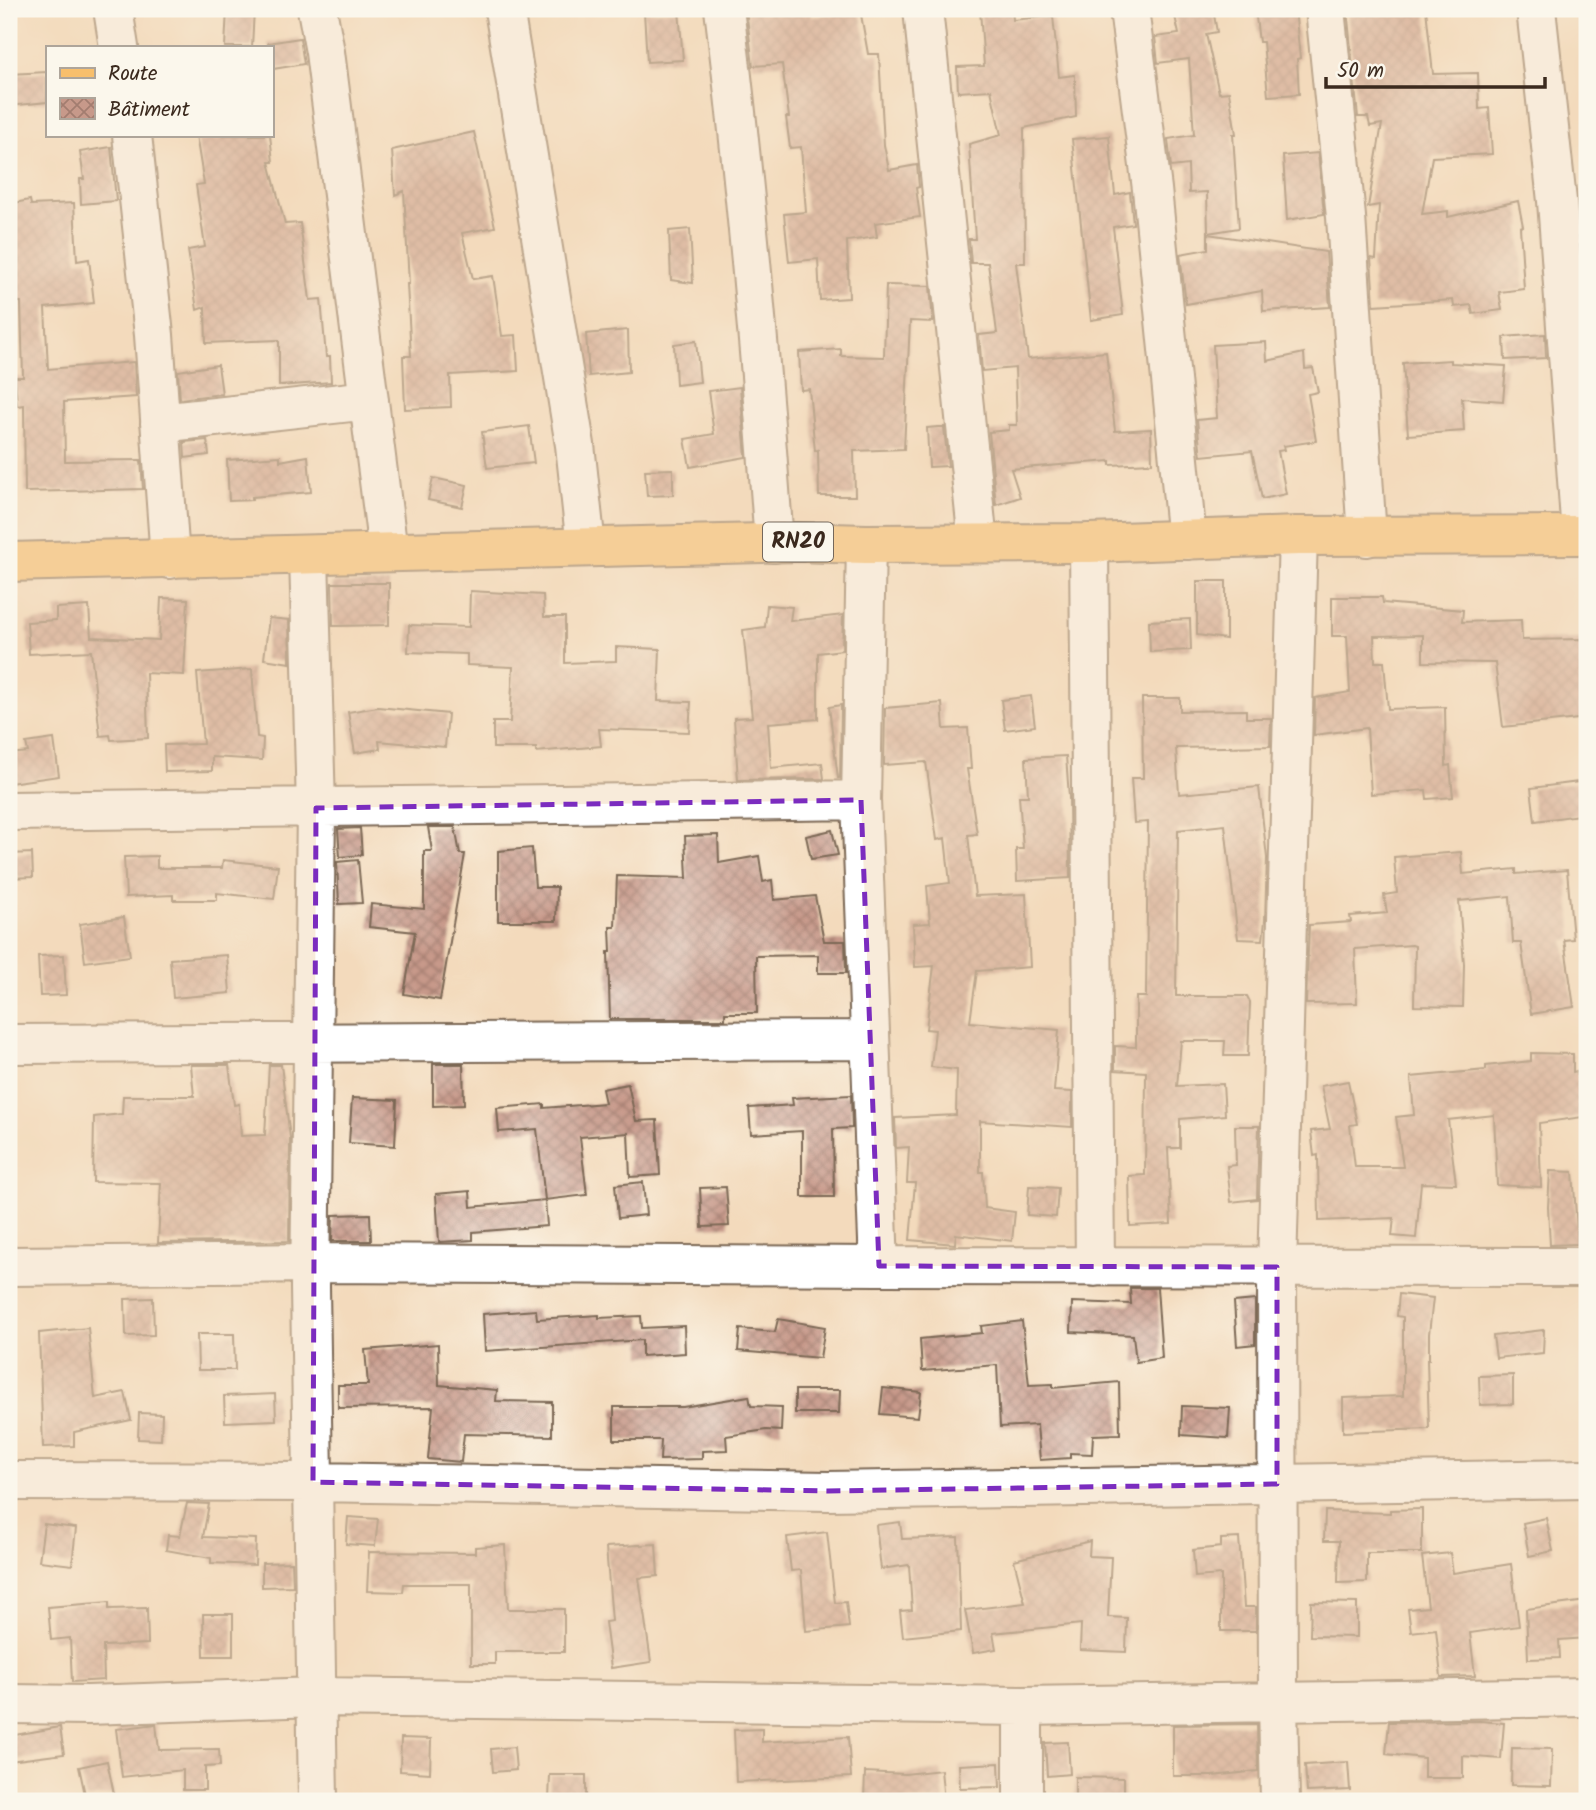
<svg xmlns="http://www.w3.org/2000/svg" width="1596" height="1810" font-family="Kalam,sans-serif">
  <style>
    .building { fill: url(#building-cross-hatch) }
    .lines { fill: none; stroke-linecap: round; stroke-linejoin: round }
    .minor-casing { stroke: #7b6855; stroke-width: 42 }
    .major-casing { stroke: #7b6855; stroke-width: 42 }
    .minor { stroke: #fff; stroke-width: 38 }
    .major { stroke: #f8bf6c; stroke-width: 38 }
    .marked { fill: none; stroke: #7b2cbf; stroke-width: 5; stroke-dasharray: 14 9; stroke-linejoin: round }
    .labels { text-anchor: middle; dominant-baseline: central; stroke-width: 6; stroke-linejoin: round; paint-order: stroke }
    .shield { fill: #fbf7ec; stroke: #75685c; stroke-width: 2 }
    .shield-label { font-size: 23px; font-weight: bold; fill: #3b2a1e }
  </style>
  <defs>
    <pattern id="building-cross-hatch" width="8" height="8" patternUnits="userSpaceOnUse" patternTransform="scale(1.75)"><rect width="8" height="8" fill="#c7998a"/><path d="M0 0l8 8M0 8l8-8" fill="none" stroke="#a37d70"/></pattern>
  </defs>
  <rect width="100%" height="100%" fill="#fbf7ec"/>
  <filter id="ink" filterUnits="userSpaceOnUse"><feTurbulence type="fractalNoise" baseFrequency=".0143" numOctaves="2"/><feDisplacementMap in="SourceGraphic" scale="14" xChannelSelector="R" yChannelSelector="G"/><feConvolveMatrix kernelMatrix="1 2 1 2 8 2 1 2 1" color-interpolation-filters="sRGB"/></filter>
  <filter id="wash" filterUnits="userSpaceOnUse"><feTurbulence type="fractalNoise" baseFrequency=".00686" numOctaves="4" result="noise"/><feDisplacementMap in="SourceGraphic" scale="28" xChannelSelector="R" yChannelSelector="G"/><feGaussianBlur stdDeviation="1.57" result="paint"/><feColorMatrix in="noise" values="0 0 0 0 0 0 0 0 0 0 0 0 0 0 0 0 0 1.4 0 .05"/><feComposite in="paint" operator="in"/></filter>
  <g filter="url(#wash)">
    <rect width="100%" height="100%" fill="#f3dabc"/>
    <g id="blocks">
      <path class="building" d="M227,9h27l-2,38h-27z
        M746,9h14l1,4 29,-4h21l1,8 48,-8 8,45h11l5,91 5,25 28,-5 2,22 -3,1 4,29 -45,6 2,14 -30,4 2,57 -29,2 -2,-41 -29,3 -5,-48 22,-2 -5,-65 -11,1 -4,-31h3l-7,-53 -29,2z
        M1012,9l1,11 40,-4 6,61 16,-2 1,42 -52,11 1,135h-9l12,96 78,-7 9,79 36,-2 1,34 -42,2v-4l-99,8 9,28 -24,8 -7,-73 20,-2v-5h8l-2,-57 -33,3 -3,-36 18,-2 -9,-70h-17l-2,-24h6l-6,-95 32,-9 -10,-45 -33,2 -1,-25 27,-1 -4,-56z
        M1186,9h27l4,23 -11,2 13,59 10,-1 7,42h-3l6,94 -31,5 -1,-41 -18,1 -1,-28 -17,2 -3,-28 26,-4 -5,-76 -31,4 -3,-26 24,-3 -5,-22z
        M1255,9h40l5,49 -3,1 2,35 -31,2 -5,-54h-4z
        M1347,9h79l7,65 45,-1 1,36 10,-1 3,46 -60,3 -10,57 26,-3v6l70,-16 5,25 -3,1 4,62 -25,3 3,18 -29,4 -2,-9 -17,2 -1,-7 -79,5 -3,-47 5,1 3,-54 -11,2 14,-83 -12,2 -2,-9h-10z
        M679,10l4,50 -36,2 -3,-50z
        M300,38l4,26 -31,5 -2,-22h-2l-1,-4z
        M47,72v30l-38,4v-32z
        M474,132l21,95 -33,6 11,46 20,-3 9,60 14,-1 2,36 -68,4 1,32 -46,2 -2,-53h8l-4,-72h2l-5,-93 -9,4 -3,-45z
        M196,135h74l3,27h-4l16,62 15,-1 10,77 11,-1 5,58h4l1,25 -52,4v-46l-73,3 -1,-36 -8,3 -9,-60 17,-3 -9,-62 8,-1z
        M1109,136l6,59 15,-3 3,32 -20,3 10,88 -32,5 -19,-181z
        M111,147l5,54 -35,3 -1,-25h4l-4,-27z
        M1318,153l6,61 -37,6 -4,-64z
        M30,200l1,5 43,-2 3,58 12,-2 5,44 -49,5 3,61 86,-7 2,35 -72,5 1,59 76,-1 2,29 -118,3 -1,-87 -7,1 -2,-29h8l-2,-75h-12v-98z
        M690,229l3,54 -22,-3 -2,-49z
        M1208,234l118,18 4,55 -67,4 -1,-20 -76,13 -6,-50 28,-5z
        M886,285l44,1 3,36 -23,-1 -6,128 -50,2 1,45h-36l-1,-46 -3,1 -6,-62 -8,1 -2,-38 42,-3v7l43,1z
        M628,330l1,42 -40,4 -3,-42z
        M1545,334l1,24 -41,2 -1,-23z
        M696,341l4,41 -24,3 -2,-41z
        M1266,342l1,19 37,-8 1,16 8,-1 5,24 -10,2 8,47 -33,5 1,4 -6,1 8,43 -24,5 -10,-48 -51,5 -4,-36 20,-2 -4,-73z
        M1451,360v3l55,3 -3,35 -41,-3 2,33 -56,4 -5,-72z
        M218,365l4,29 -42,5 -2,-28z
        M740,387l6,70 -56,10 -5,-28 29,-5 -6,-43z
        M529,426l5,37 -47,5 -5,-36z
        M938,427h6l4,39 -19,1 -2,-39z
        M207,440l2,15 -24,3 -1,-16z
        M280,456v5l28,-5 3,36 -59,5v3l-23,1 -2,-41z
        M673,469v26l-26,1 -2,-26z
        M433,478l34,7 -5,22 -34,-7z
        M1197,581h29v58l-29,-4z
        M332,583h57v42l-56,1z
        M470,591l73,4 1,22h21v46l51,-2v-14l44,2 -2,52 33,1 -2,30 -90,-3 2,17 -65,6v-4h-43v-26h17l3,-55 -46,-2v-11l-59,-2 1,-27 60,2z
        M1332,597h50l1,6 80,7 -1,12 59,-2 1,20 65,-1v79l-84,9 -8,-64 -72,-1v-27l-49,1 1,26h9l4,47 57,-2 1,59 4,-1 3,32 -26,2 -1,-9 -55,4 -4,-66 -53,7 1,-37 35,-6 -3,-56h-15z
        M161,598l27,1 -4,76 -38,-2 2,65 -37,2 -1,-5 -10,1 -9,-85 -62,3 -2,-32 29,-2v-12l33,-2 2,31 68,3z
        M767,605l25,2 -2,14 53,-6 -1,35 -24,3v66l-50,4 3,45 51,-5 2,16 -86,1 -4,-62 18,-1 -9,-87 22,-3z
        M269,618l20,2 1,43 -26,-4z
        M1190,619l1,31 -41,2 -1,-31z
        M252,669l5,68 6,1 -1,22 -50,-3v14l-47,1 -1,-27 39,-1 -6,-71z
        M1031,696l4,30 -30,4 -4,-30z
        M1142,698h38v13l66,-1v8h25l-1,28 -94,2 3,46 80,-7 8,71 -2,62 -2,20 -25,-1 -13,-114 -47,5 -2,166h71l3,6 -2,54h-24l1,-15h-44l-4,45 46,-2 2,31 -45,4v29h-12l3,76 -41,2 -1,-50 16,-1 1,-103 -31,-2v-24l21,1v-50h10l2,-175 -14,1 -3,-45h12z
        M942,703l2,26 24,-1 3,41h-4l10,65 -9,1 7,61 51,-2 4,73 -53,4 -7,51 89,8 -5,61 18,1v35l-92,-6v51h3l2,36 30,4 -3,29 -56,-7 -1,10 -45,-4 5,-57h-8l2,-36 -13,1 -1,-30 61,-3 1,-45 -26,-3 4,-37 -9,-1 8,-63 -19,1 -2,-43 17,-1 -3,-37 23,-3 -5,-45 -8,2 -11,-78 -42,3 1,-57z
        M841,705l-1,73h-2l-9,-71z
        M378,707l70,7 -3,33 -66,-6 1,8 -25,4 -7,-41z
        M54,739l5,37 -50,7v-29l19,-2 -2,-9z
        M1066,756l3,41 1,81 -53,3 -1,-32h7l-4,-53h9l-2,-38z
        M1587,781v33l-52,7 -4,-33z
        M428,827h27l5,27h5l-25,146 -36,-6 11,-62 -46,-5 2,-23 53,5v-58h8z
        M360,828l2,27 -22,2 -2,-28z
        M832,830l6,25 -27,4 -5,-23z
        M718,835l1,28 40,-7 4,26 9,-2 2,20 41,-4 9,45h21l1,32h-28v-18l-62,1 1,57h-32v6h-115l-2,-67h3l-1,-25h5l2,-51 70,2 -2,-42z
        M532,848l3,39h22l-1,34h-58v-70z
        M1461,852l2,22 53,-5v5l51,-4 6,69 -9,1 10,67 -43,7 -10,-71h-8l-3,-47 -51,5 5,63 -1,43 -49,-1 1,-60 -3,-1 -57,4 2,54 -51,1 3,-79 42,-3 -1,-6 37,-3 -3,-18 13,-2 -3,-36z
        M32,853l1,24 -24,1v-24z
        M157,856v12h65l1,-8 55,6 -4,33 -57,-6v7h-44v-5l-47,2 -2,-40z
        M358,860l4,43 -23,1 -2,-42z
        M124,917l6,39 -45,6 -5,-38z
        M64,955l2,40 -26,1 -2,-40z
        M227,955l3,38 -57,5 -3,-39z
        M1531,1053l42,1v18l4,-1 6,46 -44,6 2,64 -44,-2 -3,-70 -46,5 8,64 -35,-1 -5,55 -24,-2 2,-18 -75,3 -1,-66 -4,1 -3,-25 19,-2 -9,-43 27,-5 9,43 -7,1 5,42h48l-7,-50 18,-2 -3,-38 75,-7v-4l45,-5z
        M433,1064h30l1,41 -31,1z
        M191,1065h38l5,40 5,-1 2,32 24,-1 4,-70h12l9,73 -1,103 -131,2 3,-60 -68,-1 1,-65 28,-3 1,-18h71z
        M628,1084l8,37 21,-1 3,55 -30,2 -2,-44 -48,4 7,58 -42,5 -8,-71 -38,3 -2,-24 47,-4v4l61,-5 -3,-14z
        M851,1095l1,33 -19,1 1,68h-32v-66l-51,3 -2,-26 44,-3 -1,-7z
        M352,1098l45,2 -2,46 -46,-3z
        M1235,1126h24l-2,73 -26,3 -4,-36 9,-1z
        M1550,1171l23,1 5,72 -28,1 -2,-38z
        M643,1182l3,33 -28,3 -3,-33z
        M1029,1186l29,2 -2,29 -29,-2z
        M726,1187l3,39 -27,1 -2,-39z
        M470,1191l1,16 74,-7 2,26 -74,6v8l-34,2 -3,-48z
        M370,1214l1,27h-39l1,-26z
        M1130,1288h27l5,70 -26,4 -3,-27 -62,-3 1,-30 59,2z
        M1399,1294l34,4 -4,36v25h-2l2,70 -86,3v-34l60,-2v-79l-6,-1z
        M153,1298l1,37 -28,1 -1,-37z
        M1255,1300v44l-18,2 -3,-44z
        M536,1310l1,9 62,-4v3l42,-2 1,12 42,-2 1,27 -43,3v-16l-157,11 -2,-37z
        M778,1319l47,8 -5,31 -82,-7 2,-22 35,3z
        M1022,1321l7,64 24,-1v4l66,-6 1,52 -27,1 -1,19 -22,-1v5l-30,2 -3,-35 -37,2 -3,-62 -75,6 -2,-32 62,-6 -1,-7z
        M88,1328l7,70 30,-6 6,28 -57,12v14l-31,1 -4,-114z
        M1544,1330l-1,23 -47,5 -3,-22z
        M197,1334h37l1,36h-37z
        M438,1344l1,41 58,5 -1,11 56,1v34l-88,-2 -3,28 -33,-3 5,-52 -95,1v-23h30l-3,-35z
        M1513,1375v29l-33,1 -1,-29z
        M883,1388l38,4 -3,25 -38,-3z
        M795,1390h45l-1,23h-44z
        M275,1394l1,26 -51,2 -1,-26z
        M749,1396l2,10 31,1 -1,24 -15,-1 -40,6 1,14 -25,1v8l-42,1 1,-20h-47v-33h69z
        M1182,1406l48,2 -2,30 -47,-3z
        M139,1413l23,1 -1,26 -23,-1z
        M187,1503l22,1 -6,33 53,2 -1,26 -44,-2v-5l-45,-8 2,-15 12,1z
        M1422,1509v44h-55v29l-29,1 1,-42h-15l1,-30 65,2v-3z
        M348,1517l30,2 -3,27 -29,-2z
        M1546,1518l7,33 -24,5 -6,-33z
        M900,1522l2,17 56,-2 3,94 -58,6 -3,-26 12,-1 -3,-45 -28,4 -5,-44z
        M44,1524l32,4 -4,37 -33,-4z
        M827,1532l8,71 11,-1 3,25 -43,4 -5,-61 -10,1 -4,-34z
        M1239,1538l5,69h12v24h-35v-56l-26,2 -2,-27 28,-3v-8z
        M1090,1541l-1,15 22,1 -3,60 19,1 -1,34 -46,-2 1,-26 -88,9 3,16 -23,4 -8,-43 60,-7 -11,-43z
        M656,1544l2,32 -19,2 12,84 -40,6 -6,-46 7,-1 -6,-74z
        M505,1545l3,64h56v43h-69v12h-24v-80h-67l-1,8 -36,-1 2,-39 106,1v-6z
        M1450,1553l3,20 58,-9 8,62 -49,7 5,43 -34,1 -5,-48 -25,3 -3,-23 20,-2 -6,-51z
        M292,1562l1,24 -31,1v-24z
        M1587,1601v37l-28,2 1,18 -32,1 -2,-50z
        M109,1602v7l38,-1 1,36 -45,2 1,34 -32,2 -2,-44 -19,2 -3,-33z
        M1311,1602l46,1v34l-47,-1z
        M203,1614h30v42h-29z
        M1480,1721l24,2 -3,36 -38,-3v22h-39v-20l-38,-4 3,-32z
        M156,1724l3,26 60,-1 1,17 -15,1v23h-22v-20l-61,7 -6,-48z
        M1257,1724l1,47 -46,5h-39v-51z
        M60,1727l4,27 -55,7v-25z
        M762,1729v13l86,-5 3,40 -115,5 -2,-52z
        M401,1738l30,1 -1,34 -30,-2z
        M1068,1742l2,32 -23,2 -2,-33z
        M514,1747l2,23 -23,2 -2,-23z
        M1512,1748l40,1 -1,37 -40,-1z
        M107,1761l7,33 -28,5 -7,-32z
        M1348,1762l2,28 -43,2 -2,-27z
        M999,1763l1,24 -40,1 -1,-23z
        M941,1770l3,31h-80l1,-29 40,2z
        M550,1775h36v26l-37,-1z
        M1075,1777l49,1v23h-49z"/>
    </g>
  </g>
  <g filter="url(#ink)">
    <use href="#blocks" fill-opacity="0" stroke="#7b6855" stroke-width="2"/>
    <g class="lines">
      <defs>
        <path id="minor" d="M113,9l6,38
          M317,9l8,43 63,500
          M504,9l71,436 11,102
          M724,9c22,177 37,355 50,534
          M923,9l55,534
          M1129,9l23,180 35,351
          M1325,9l21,208 21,320
          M1536,9l21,192 24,334
          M132,135l22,200 16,224
          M160,423l209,-23
          M1089,543l6,724
          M309,556l7,252 -6,479 8,514
          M861,800l5,-256
          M9,811l852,-11 18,466 -568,-3 -302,3
          M9,1044l860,-4
          M879,1266l708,1
          M9,1481l304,1 515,9 759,-12
          M9,1704l79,1 228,-8 707,9 564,-9
          M1023,1801v-95
          M1280,1801l-2,-99 -1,-435 21,-731"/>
        <path id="major" d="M9,562l788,-20 69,2 223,-1 209,-7 289,-1"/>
      </defs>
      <use href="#minor" class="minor-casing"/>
      <use href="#major" class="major-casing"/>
      <use href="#minor" class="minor"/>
      <use href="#major" class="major"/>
    </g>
  </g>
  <path d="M0 0H1596V1810H0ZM861,800l18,466 398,1v217l-449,7 -515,-9 3,-674z" fill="#f3dabc" fill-opacity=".55" fill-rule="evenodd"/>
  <path class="marked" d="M861,800l18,466 398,1v217l-449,7 -515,-9 3,-674z"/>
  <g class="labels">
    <rect class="shield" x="763" y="522.5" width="70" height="39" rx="5"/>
    <g class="shield-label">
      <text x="798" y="542">RN20</text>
    </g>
  </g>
  <rect width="1596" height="1810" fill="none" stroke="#fbf7ec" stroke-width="35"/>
  <rect x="46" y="46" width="228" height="91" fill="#fbf7ec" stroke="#aea59a" stroke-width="2"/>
  <rect x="60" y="68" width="35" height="10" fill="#f8bf6c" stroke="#aea59a" stroke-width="2"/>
  <text x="108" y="80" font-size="21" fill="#3b2a1e">Route</text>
  <rect x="60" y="98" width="35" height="21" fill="url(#building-cross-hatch)" stroke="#aea59a" stroke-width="2"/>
  <text x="108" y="116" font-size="21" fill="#3b2a1e">Bâtiment</text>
  <path d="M1326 77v10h219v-10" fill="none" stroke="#3b2a1e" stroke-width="3.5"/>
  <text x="1337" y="77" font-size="21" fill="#3b2a1e" stroke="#fbf7ec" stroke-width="5" paint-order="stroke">50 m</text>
</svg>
